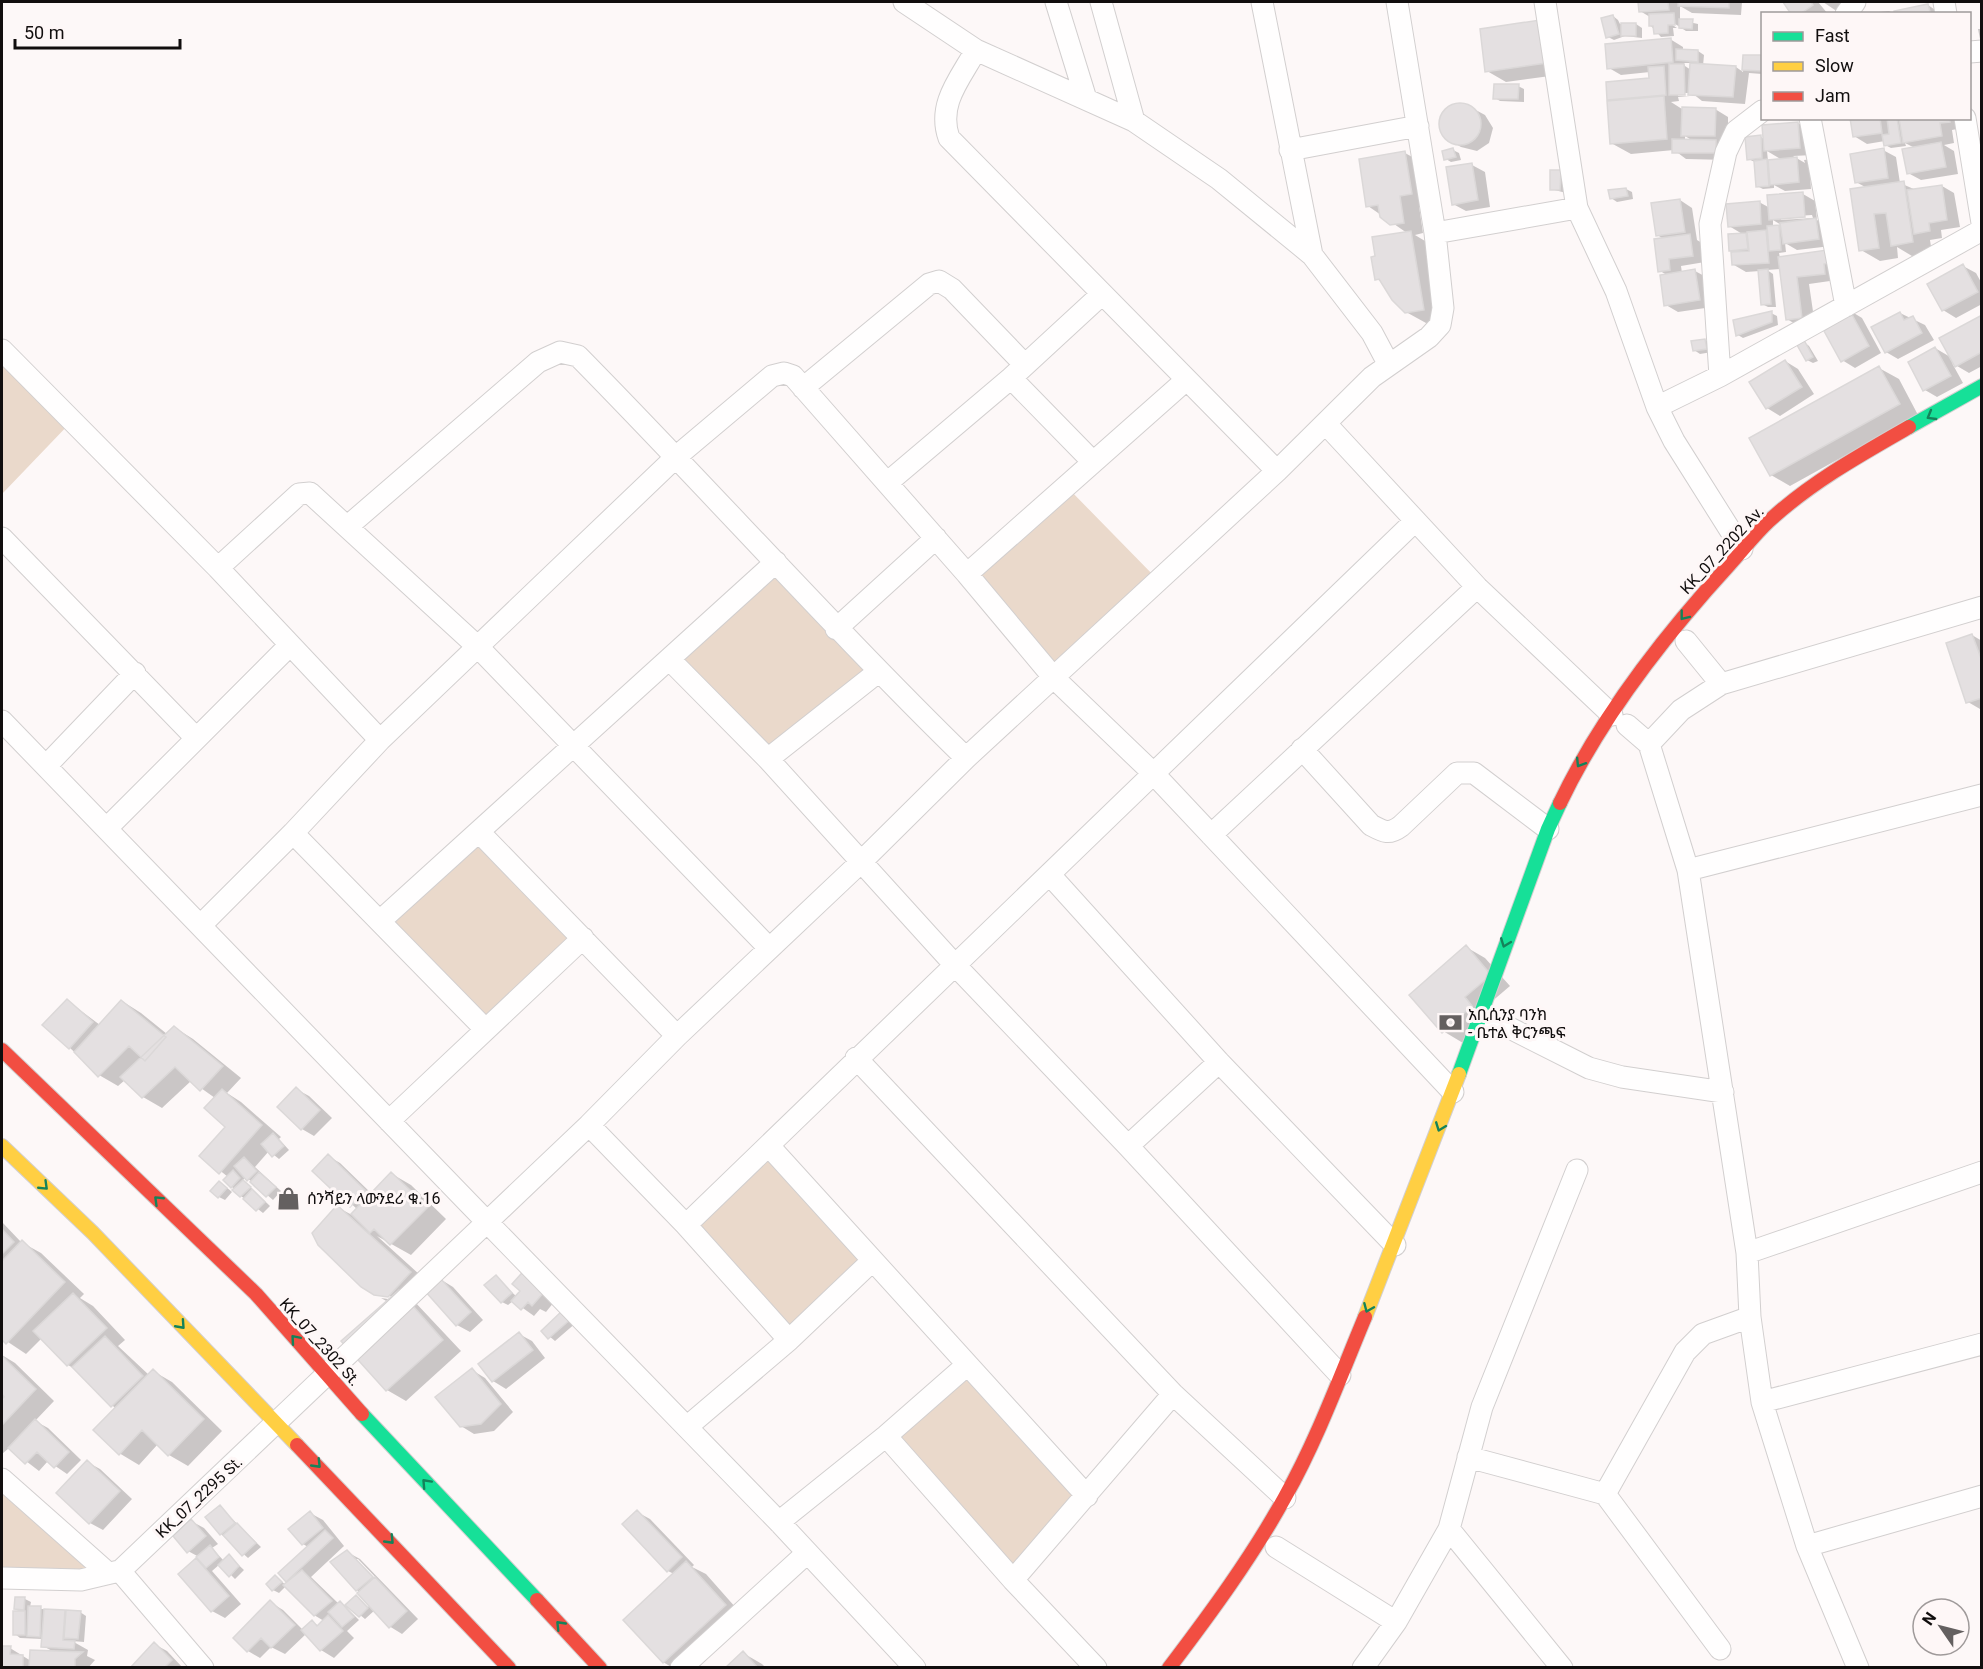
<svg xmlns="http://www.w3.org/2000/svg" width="1983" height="1669" font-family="Roboto,'Noto Sans Ethiopic',sans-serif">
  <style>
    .green { fill: #ead9cb }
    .shadow { fill: #0003; fill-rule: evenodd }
    .building { fill: #e4e0e1; stroke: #dbd8d8; stroke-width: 1.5 }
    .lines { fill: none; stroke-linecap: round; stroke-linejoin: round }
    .street-casing { stroke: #d2cfcf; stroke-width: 23 }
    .fast-casing { stroke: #d2cfcf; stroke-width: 16 }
    .slow-casing { stroke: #d2cfcf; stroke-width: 16 }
    .jam-casing { stroke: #d2cfcf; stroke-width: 16 }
    .street { stroke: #fffefe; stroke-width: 21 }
    .fast { stroke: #16e098; stroke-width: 14 }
    .slow { stroke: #ffcf43; stroke-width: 14 }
    .jam { stroke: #f24e42; stroke-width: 14 }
    .oneway { stroke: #14825a }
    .labels { text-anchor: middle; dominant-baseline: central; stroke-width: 6; stroke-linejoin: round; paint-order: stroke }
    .street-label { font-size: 16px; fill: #110e0e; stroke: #fef7f7 }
    .poi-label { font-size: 16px; fill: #110e0e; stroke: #fef7f7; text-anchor: start }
  </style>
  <rect width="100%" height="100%" fill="#fdf8f8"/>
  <path class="green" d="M2,350l70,71 -70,73z
    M1066,486l93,95 -105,97 -87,-104z
    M776,562l102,110 -110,87 -99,-100z
    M480,833l103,105 -98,91 -105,-108z
    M769,1146l103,115 -83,79 -103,-115z
    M967,1365l120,131 -74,84 -127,-144z
    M2,1480l106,93 -106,2z"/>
  <path class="shadow" d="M1640,2h102l-1,13 -49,-2 -12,-7v14l18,4v7h-12l-17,-11 -1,2 9,6h-4l1,8 -13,1 -10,-11 -1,-9 -10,-6z
    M1785,2h33l10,12h-35z
    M1823,2h28l-13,10z
    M1928,5l13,9h-45z
    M1889,11l5,3h-14l-1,-2z
    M1613,16l5,4 2,4h16l6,4v10l-17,-2 -11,4 -6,-3z
    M1978,29h4v11l-2,-1z
    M1481,30l84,44 -59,8 -19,-11z
    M1670,39l13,8v4h15l6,4 -1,11 33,1 7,5 1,-16 18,1v17l-13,-1 -4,31 -43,-3 -10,-8h-14v3l12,1h-12l1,4 -8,1 11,7h33l13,8v25h-10l11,6 -1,12 -42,-1 -12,-9 -43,4 -20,-11 3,-41 -5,-3 41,-19v-8l-29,3 -12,-7zM1684,63h8l-1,7 -6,-4zM1685,136l8,5h-8z
    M1518,86l6,3v13l-24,-1 -5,-3z
    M1457,104l15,4 13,7 8,13 -4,15 -12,8 -16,-4 -13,-7 -8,-13 4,-15z
    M1851,118h109l2,10 -10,2 2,13 -10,2 10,6 4,23 -37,6 -13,-7 7,-25 -10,-5 1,3 -15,2 -6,-3v-4l-18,3 -13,-8z
    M1798,123l13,8 2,24 -20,1 12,7 -1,-3 9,-1 7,14 -10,1 1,15 -26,2 -11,-6v3l-11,1 -6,-3 -2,-24 -7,-3 13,-22 3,2zM1767,151l15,9 -14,1z
    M1453,150l6,3 2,7 -10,2 -5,-3z
    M1883,150l13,7 4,26 16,7 26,-4 12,7 6,34 -19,3 1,8 -12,2 2,13 -20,3 -15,-9 1,11 -18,3 -19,-11 6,-62 -11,-6z
    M1405,153l20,11 6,41 -12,1 4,27 -8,2 15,9 12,76 -16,3 -20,-11 -23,-29 -6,-4 30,-46 -39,-27z
    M1472,165l13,7 5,35 -24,4 -13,-7z
    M1560,172l6,3v18l-15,-4z
    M1626,189l6,3 1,7 -16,3 -6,-4z
    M1803,194l12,7 2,19 11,7 3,19 -34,4 -12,-7 1,9 -7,1 1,5 47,-6 10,28 -28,4 6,41 -15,2 -13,-8 -6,-50 -14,1 6,4 3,33h-8l-6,-3 -2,-33 -14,1 -12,-7 -3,-15 13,-15 -15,-9 30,-24 11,6zM1812,215l1,3 -32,2v-3zM1773,220l10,6 -10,1z
    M1680,200l12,8 5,32 5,3 3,19 -24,4 1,7 13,-2 13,7 4,29 -34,5 -12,-7 1,-30 -7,-4 4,-32 -7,-4z
    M1963,266l13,7 6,11v20l-26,14 -13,-8z
    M1849,310l13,8 19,35 -26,15 -13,-8z
    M1771,313l6,3 1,9 -35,13 -5,-3z
    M1900,313l25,12 9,15 -36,19 -12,-7z
    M1982,316v50l-13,7 -17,-10 11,20 -26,14 -12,-7 10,-42 17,10z
    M1705,340l6,4 1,8 -12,2 -6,-4z
    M1804,342l5,4 9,15 -5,2 -6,-3z
    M1785,361l13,8 16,25 -34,22 -13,-8z
    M1879,368l20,11 19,36 -128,71 -19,-11z
    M1972,635l10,6 -2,68 -12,-7z
    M1466,947l19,11 25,28 -27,23 -20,34 -20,-12z
    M68,1001l32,24 22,-24 19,12 26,21 7,-7 19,12 48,39 -14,15 14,9 40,35 -2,2 10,11 -10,9 -10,-8 -14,16 26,24 -8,9 -27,-23 -3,3 27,26 -7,7 -22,-17 -9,-9 -4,-10 -26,-21 25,-29 -12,-29 -24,-17 -29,27 -19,-11 -18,-17 -7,6 -19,-11 -29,-27z
    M296,1089l13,7 23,22 -18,18 -12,-7z
    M328,1156l12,7 32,31 20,-20 19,11 35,34 -35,36 -34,-19 53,48 -16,17 47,50 -55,50 -19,-11 1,-88 -7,-4 14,2v-3l-21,-3 -13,-8 -33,-31 -14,-22 23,-26 15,8 5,-6 -43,-39z
    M225,1186l7,6 -7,8 -6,-3z
    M2,1222l19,20 20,11 43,41 -4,4 13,8 32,34 -7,6 31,29 4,-4 19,11 50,49 -34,35 -19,-11 -11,-11 -19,21 -20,-12 -3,-44 -38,-38 -10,-6 -26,-27 -16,16 -24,-16z
    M496,1277l21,20 5,-6 40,1 -16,20 -6,-3 -6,7 -21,-15 -5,4 -6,-3 -15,-16z
    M440,1279l13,8 30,33 -13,12 -13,-7z
    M564,1311l13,11 -22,19 -12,-10z
    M519,1334l13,7 13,17 -39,31 -13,-8 -13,-17z
    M2,1355l13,8 39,38 -19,20 13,7 33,32 -14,14 -19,-13 -9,10 -30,-23 -7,6z
    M472,1370l13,8 28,34 -19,19 -20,3 -13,-8z
    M87,1462l13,7 32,30 -29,31 -13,-7z
    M220,1507l41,40 -13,11 -27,-24z
    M637,1512l13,7 44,46 -2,2 14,7 38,43 -71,51 -10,-6 11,-88 -6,-3z
    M310,1513l13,7 21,26 -33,31 28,27 7,2 10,-9 12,10 2,-2 -13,-15 -10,-38 13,7 58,60 -16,15 -13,-8 -14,-16 -10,9 -16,-13 -2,2 12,12 -12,11 7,7 -20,20 -13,-8 -15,-16 -21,20 -14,-7 -11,11 -12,-7 22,-49 13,8 20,20 9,-8 7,4 5,-5 -10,-6 -28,-29 -7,7 -6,-3 3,-13 10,8 3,-3 -3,-1 22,-34 -5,-3zM354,1559h4l21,22 -2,2z
    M191,1521l13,7 14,16 -6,4 12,13 5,-5 15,14 -9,9 -15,-15 -8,7 29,33 -16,14 -13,-7 -16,-51 10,6 -7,-9 -11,-6z
    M25,1599l6,3 -1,5 38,6 12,-1 6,4 -2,26 -12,-1 16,9 -1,6 8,4 -7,8h-86v-21l8,1 21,13 23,-9 -11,-6v-7l-23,-1 -5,-4 8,-21 -8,-5z
    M154,1644l13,7 16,17h-51z
    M743,1653l19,11 4,4h-39z"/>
  <path class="building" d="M1638,2h30l1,8 -30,2z
    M1678,2h51v6l-51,-2z
    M1783,2h28l2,3 -13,9h-9z
    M1928,4l2,8 3,2h-39v-3z
    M1674,13l1,12h-7v8l-14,1 -1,-8h-4v-12z
    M1613,15l6,19 -13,4 -5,-20z
    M1679,19h14l-1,10 -13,-1z
    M1540,20l6,43 -61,9 -5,-43z
    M1621,23h15v13h-15z
    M1671,38l2,24 -66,7 -2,-25z
    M1676,49l22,1v12l-22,-2z
    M1743,55h19v16l-20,-1z
    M1690,63l46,3 -3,31 -45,-2z
    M1669,64h15l1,31h-16z
    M1664,66l2,29 -59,5 -1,-18 43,-4 -1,-11z
    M1494,84h25l-1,15h-25z
    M1664,96l3,43 -57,5 -3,-43z
    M1439 124a21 21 0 1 1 42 0a21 21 0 1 1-42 0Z
    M1682,107l34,1 -1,28h-34z
    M1850,118h30l2,15 -29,4z
    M1887,118h10l4,25 -17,3 -2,-11 7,-1z
    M1899,118h50l1,4 -10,1 2,13 -39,7z
    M1798,122l2,26 -36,3 -2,-26z
    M1761,135l1,23 -15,2 -2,-23z
    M1672,139l44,1v13h-44z
    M1941,142l5,25 -39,7 -5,-25z
    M1453,148l3,9 -12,3 -2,-9z
    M1884,148l4,30 -33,5 -5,-29z
    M1405,151l7,43 -12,2 4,27 -14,2 -10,-8 -2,-12 -12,2 -7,-48z
    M1797,157l2,25 -29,3 -2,-25z
    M1767,159l2,27 -13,1 -2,-26z
    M1472,163l6,37 -26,5 -6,-38z
    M1550,170h11l-1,20h-10z
    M1904,181l9,61 -22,4 -5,-33 -12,1 5,34 -20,3 -9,-62z
    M1942,185l5,35 -18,3 1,8 -16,3 -7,-44z
    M1626,188l2,8 -18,3 -2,-9z
    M1803,192l2,25 -36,3 -2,-25z
    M1680,199l5,33 -29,4 -5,-33z
    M1760,201l1,23 -33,3 -2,-23z
    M1816,218l3,21 -36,5 -3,-21z
    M1779,225l2,25 -12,1 -2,-25z
    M1766,230l3,33 -37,2 -1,-13 18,-1 -2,-19z
    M1411,231l13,79 -19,3 -13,-13 -13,-21 -4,1 -4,-23 4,-1 -3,-19z
    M1746,233l2,16 -19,2 -1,-17z
    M1690,234l3,22 -24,3 1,11 -12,2 -4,-33z
    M1827,250l1,13 -4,1 1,10 -28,3 5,41 -16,2 -8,-63z
    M1963,264l15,28 -36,19 -15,-27z
    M1695,269l5,31 -36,6 -4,-31z
    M1768,269l3,35 -10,1 -3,-35z
    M1849,309l20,37 -28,16 -17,-31 5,-4 -3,-5z
    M1772,311v11l-36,14 -3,-16z
    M1900,312l4,8 9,-4 9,17 -37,20 -14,-26z
    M1982,315v37l-27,15 -16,-29z
    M1705,339l2,10 -14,2 -2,-10z
    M1804,340l9,17 -7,4 -9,-16z
    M1935,347l16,29 -28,15 -15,-29z
    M1785,360l17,27 -36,22 -17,-27z
    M1879,366l21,38 -130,72 -21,-38z
    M1972,634l10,27v37l-16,5 -20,-60z
    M1466,945l25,30 -26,22 7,9 -30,27 -33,-38z
    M67,999l26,23 -24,27 -27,-24z
    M121,1000l45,37 -21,24 -16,-15 -31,31 -24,-25z
    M174,1026l49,40 -23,25 -25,-24 -33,31 -22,-21z
    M296,1087l24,23 -19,20 -24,-23z
    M222,1089l40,36 -43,49 -20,-18 26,-29 -21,-19z
    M273,1133l11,13 -12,11 -11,-13z
    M328,1154l38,37 -16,16 -38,-36z
    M244,1157l13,14 -10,10 -13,-15z
    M233,1170l7,8 -9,10 -8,-8z
    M259,1172l17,15 -10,10 -16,-15z
    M391,1172l37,35 -38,38 -16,-16 -4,4 -19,-19z
    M243,1180l8,7 -11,10 -8,-7z
    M219,1181l8,7 -9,10 -8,-7z
    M252,1189l13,13 -9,9 -13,-12z
    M337,1205l74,67 -23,25 -14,-2 -13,-8 -43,-42 -6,-12z
    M2,1229l12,13 -12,12z
    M22,1240l43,42 -59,62 -4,-4v-79z
    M529,1265l22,19 -19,22 -4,-4 -7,8 -10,-9 9,-10 -8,-7z
    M496,1275l16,18 -11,10 -17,-18z
    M440,1278l31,34 -15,14 -31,-35z
    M399,1290l44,50 -57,51 -45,-50z
    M73,1293l34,35 -40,38 -34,-35z
    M564,1309l8,9 -24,21 -7,-8z
    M519,1332l14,18 -41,32 -14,-18z
    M105,1336l38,40 -32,31 -39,-40z
    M2,1356l34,33 -34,36v-26l2,-2 -2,-3z
    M472,1368l29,36 -20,20 -21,3 -25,-30z
    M153,1369l51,50 -36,37 -26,-26 -23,25 -26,-25z
    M35,1419l34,33 -15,16 -17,-16 -12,12 -17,-16z
    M87,1460l33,31 -31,33 -33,-31z
    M220,1505l15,18 -15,12 -15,-18z
    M637,1510l45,47 -15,15 -45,-48z
    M310,1511l13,17 -21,17 -14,-16z
    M191,1519l15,17 -19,17 -14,-17z
    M237,1523l19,20 -14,13 -19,-21z
    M325,1530l8,8 -47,44 -8,-9z
    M210,1545l9,12 -13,11 -10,-11z
    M347,1550l26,27 -17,14 -26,-29z
    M229,1554l10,12 -10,11 -11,-12z
    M196,1558l33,38 -18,16 -33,-38z
    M686,1561l40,44 -63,58 -40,-43z
    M302,1570l30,31 -18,15 -31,-31z
    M275,1575l7,7 -10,9 -6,-7z
    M375,1577l32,34 -18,17 -32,-35z
    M356,1595l12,13 -9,9 -14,-12z
    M15,1597h10l-1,13 -10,-1z
    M270,1600l25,25 -24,23 -10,-10 -14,14 -14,-14z
    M340,1601l14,16 -12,10 -14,-15z
    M28,1606h13l-1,31 -13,-1z
    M44,1609l21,1 -2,30 12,1 -1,8 -33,-2z
    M66,1610l15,1 -3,28 -14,-1z
    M13,1611h12v24h-12z
    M328,1615l15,16 -23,20 -19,-21 11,-10 5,6z
    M154,1642l18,18 -8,8h-34z
    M2,1646h9l-1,8 13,1v13h-21z
    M30,1650l53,2 -8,7v9h-46z
    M743,1651l15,17h-33z"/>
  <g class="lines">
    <defs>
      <path id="street" d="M904,2l72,48 158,71 85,58 93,76 60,78 17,32
        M1056,2l30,97
        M1101,2l33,119
        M1262,2l50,253
        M1545,2l32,206 39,83 41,116 17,34 68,108
        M1944,2l2,12
        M1846,14l9,-12
        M976,50c-16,29 -39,54 -27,88l328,333
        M1970,52l12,-1
        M1762,111l-26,20 -10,21 -16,72 10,152 262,-146
        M1810,118l36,188
        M1965,118l17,105
        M1290,150l128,-24
        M1435,233l142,-25
        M2,350l216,218 162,172
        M1011,378l82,84
        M803,388l126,-104 10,-3 13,8 73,76
        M1657,407l63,-31
        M1326,424l151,163 135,128
        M887,483l124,-105 90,-83
        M348,526l190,-164 22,-10 18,4c131,133 255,272 388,402
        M2,538l194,200
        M218,568l81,-74 11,-1 168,154 291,301
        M967,574l218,-193
        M836,629l100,-91
        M1686,641l35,43
        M669,659l99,100 186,205 174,182 212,229
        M2,721l485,501 102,-97 88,-89 184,-174 105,-104 311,-287 95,-94 57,-40 11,-12 3,-17 -8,-75 -38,-231
        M1627,725l22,19 39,126 59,383 3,64 12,85 45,144 51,122
        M1649,744l32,-34 40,-26 261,-77
        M1302,749l69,76c13,7 18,10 30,1l56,-53h17l74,56
        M768,759l110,-87
        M47,765l88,-92
        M107,828l182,-182
        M293,833l192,196
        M480,833l197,203
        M1211,835l266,-248
        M1688,870l294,-75
        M1050,875l169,187 176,183
        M380,921l396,-359
        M201,925l92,-92 87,-93 297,-284 95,-80 12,-3 9,3 174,198 87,104 98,94 301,320
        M1492,1019l97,49 33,9 101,15
        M856,1058l317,336 112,104
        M389,1121l194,-183
        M589,1125l97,100 103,115
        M769,1146l318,350
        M1128,1146l91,-84
        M686,1225l729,-704
        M1747,1253l235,-81
        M1762,1402l220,-58
        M688,1426l101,-86 83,-79
        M886,1436l127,144 83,88
        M1468,1457l137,37 80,-142 18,-18 47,-17
        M2,1479l106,94
        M1605,1494l115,155
        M779,1522l107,-86 81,-71
        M1449,1529l113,139
        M1807,1546l175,-50
        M1276,1547l120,75 -33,46
        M120,1571l367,-349 292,300 136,146
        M120,1571l83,97
        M2,1578l79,2 38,-9
        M1013,1580l160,-186
        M1396,1622l53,-93 33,-122 95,-237
        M681,1668l126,-115"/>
      <path id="fast" d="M1909,427l73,-41
        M1459,1074l89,-245 12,-26
        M362,1414l175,186"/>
      <path id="slow" d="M2,1146l91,87 204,212
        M1365,1317l94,-243"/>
      <path id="jam" d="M1560,803c41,-86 104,-167 169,-238 13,-14 25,-30 40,-44 41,-38 91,-66 140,-94
        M2,1050l254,244 106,120
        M297,1445l212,223
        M537,1600l63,68
        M1169,1668c41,-54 83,-111 116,-171 32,-57 55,-120 80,-180"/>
    </defs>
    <use href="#street" class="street-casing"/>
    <use href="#fast" class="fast-casing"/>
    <use href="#slow" class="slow-casing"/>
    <use href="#jam" class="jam-casing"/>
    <use href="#street" class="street"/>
    <use href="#fast" class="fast"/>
    <use href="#slow" class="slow"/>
    <use href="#jam" class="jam"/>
  </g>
  <defs><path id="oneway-chevron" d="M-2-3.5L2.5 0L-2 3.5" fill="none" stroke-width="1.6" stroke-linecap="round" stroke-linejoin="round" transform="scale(1.5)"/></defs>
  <g class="oneway">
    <use href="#oneway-chevron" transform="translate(1931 416) rotate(150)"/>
    <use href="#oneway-chevron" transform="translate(1684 616) rotate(128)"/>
    <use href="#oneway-chevron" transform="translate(1580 763) rotate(122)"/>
    <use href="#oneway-chevron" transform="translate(1505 943) rotate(111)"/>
    <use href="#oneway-chevron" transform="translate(1440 1127) rotate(111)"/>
    <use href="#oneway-chevron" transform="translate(44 1186) rotate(44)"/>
    <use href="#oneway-chevron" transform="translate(158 1200) rotate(-136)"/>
    <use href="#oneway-chevron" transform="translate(1368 1308) rotate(113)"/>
    <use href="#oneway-chevron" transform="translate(181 1325) rotate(48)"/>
    <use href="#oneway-chevron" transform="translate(295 1339) rotate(-131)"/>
    <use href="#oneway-chevron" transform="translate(317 1464) rotate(46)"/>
    <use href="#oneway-chevron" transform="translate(426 1483) rotate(-133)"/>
    <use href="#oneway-chevron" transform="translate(390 1540) rotate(46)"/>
    <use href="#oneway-chevron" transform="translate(560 1625) rotate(-134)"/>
  </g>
  <defs>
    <symbol id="bank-bare" viewBox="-9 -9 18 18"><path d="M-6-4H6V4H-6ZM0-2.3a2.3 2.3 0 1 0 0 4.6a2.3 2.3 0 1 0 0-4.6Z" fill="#646060" stroke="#fef7f7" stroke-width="2.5" paint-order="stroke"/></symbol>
    <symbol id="shop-bare" viewBox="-9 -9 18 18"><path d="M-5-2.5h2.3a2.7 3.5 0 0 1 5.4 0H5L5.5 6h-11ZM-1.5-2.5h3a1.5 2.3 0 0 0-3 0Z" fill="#646060" stroke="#fef7f7" stroke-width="2.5" paint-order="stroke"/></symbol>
  </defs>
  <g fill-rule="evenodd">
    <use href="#bank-bare" x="1434" y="1006" width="33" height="33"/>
    <use href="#shop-bare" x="272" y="1182" width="33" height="33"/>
  </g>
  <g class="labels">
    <g class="street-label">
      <text transform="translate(1722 550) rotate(-47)">KK_07_2202 Av.</text>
      <text transform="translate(320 1342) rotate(48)">KK_07_2302 St.</text>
      <text transform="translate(199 1497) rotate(-43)">KK_07_2295 St.</text>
    </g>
    <g class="poi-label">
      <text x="1468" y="1014">አቢሲንያ ባንክ<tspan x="1468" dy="18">- ቤተል ቅርንጫፍ</tspan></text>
      <text x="307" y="1198">ሰንሻይን ላውንደሪ ቁ.16</text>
    </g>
  </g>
  <rect width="1983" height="1669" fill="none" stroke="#110e0e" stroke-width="6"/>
  <rect x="1761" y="12" width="210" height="108" fill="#fef7f7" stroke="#9f9a9a" stroke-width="1.5"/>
  <rect x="1773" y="32" width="30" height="9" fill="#16e098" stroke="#9f9a9a" stroke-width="1.5"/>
  <text x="1815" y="42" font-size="18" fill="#110e0e">Fast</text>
  <rect x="1773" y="62" width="30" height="9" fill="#ffcf43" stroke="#9f9a9a" stroke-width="1.5"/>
  <text x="1815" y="72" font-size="18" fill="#110e0e">Slow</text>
  <rect x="1773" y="92" width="30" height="9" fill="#f24e42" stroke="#9f9a9a" stroke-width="1.5"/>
  <text x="1815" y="102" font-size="18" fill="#110e0e">Jam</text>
  <g transform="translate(1941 1627) rotate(305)"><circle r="28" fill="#fef7f7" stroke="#9f9a9a" stroke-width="1.5"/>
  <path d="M0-4.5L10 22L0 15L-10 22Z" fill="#646060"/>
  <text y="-9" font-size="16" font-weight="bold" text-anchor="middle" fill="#110e0e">N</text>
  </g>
  <path d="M15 39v9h165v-9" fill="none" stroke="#110e0e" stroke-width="3"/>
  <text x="24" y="39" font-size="18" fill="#110e0e" stroke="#fef7f7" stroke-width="4.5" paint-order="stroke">50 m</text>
</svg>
